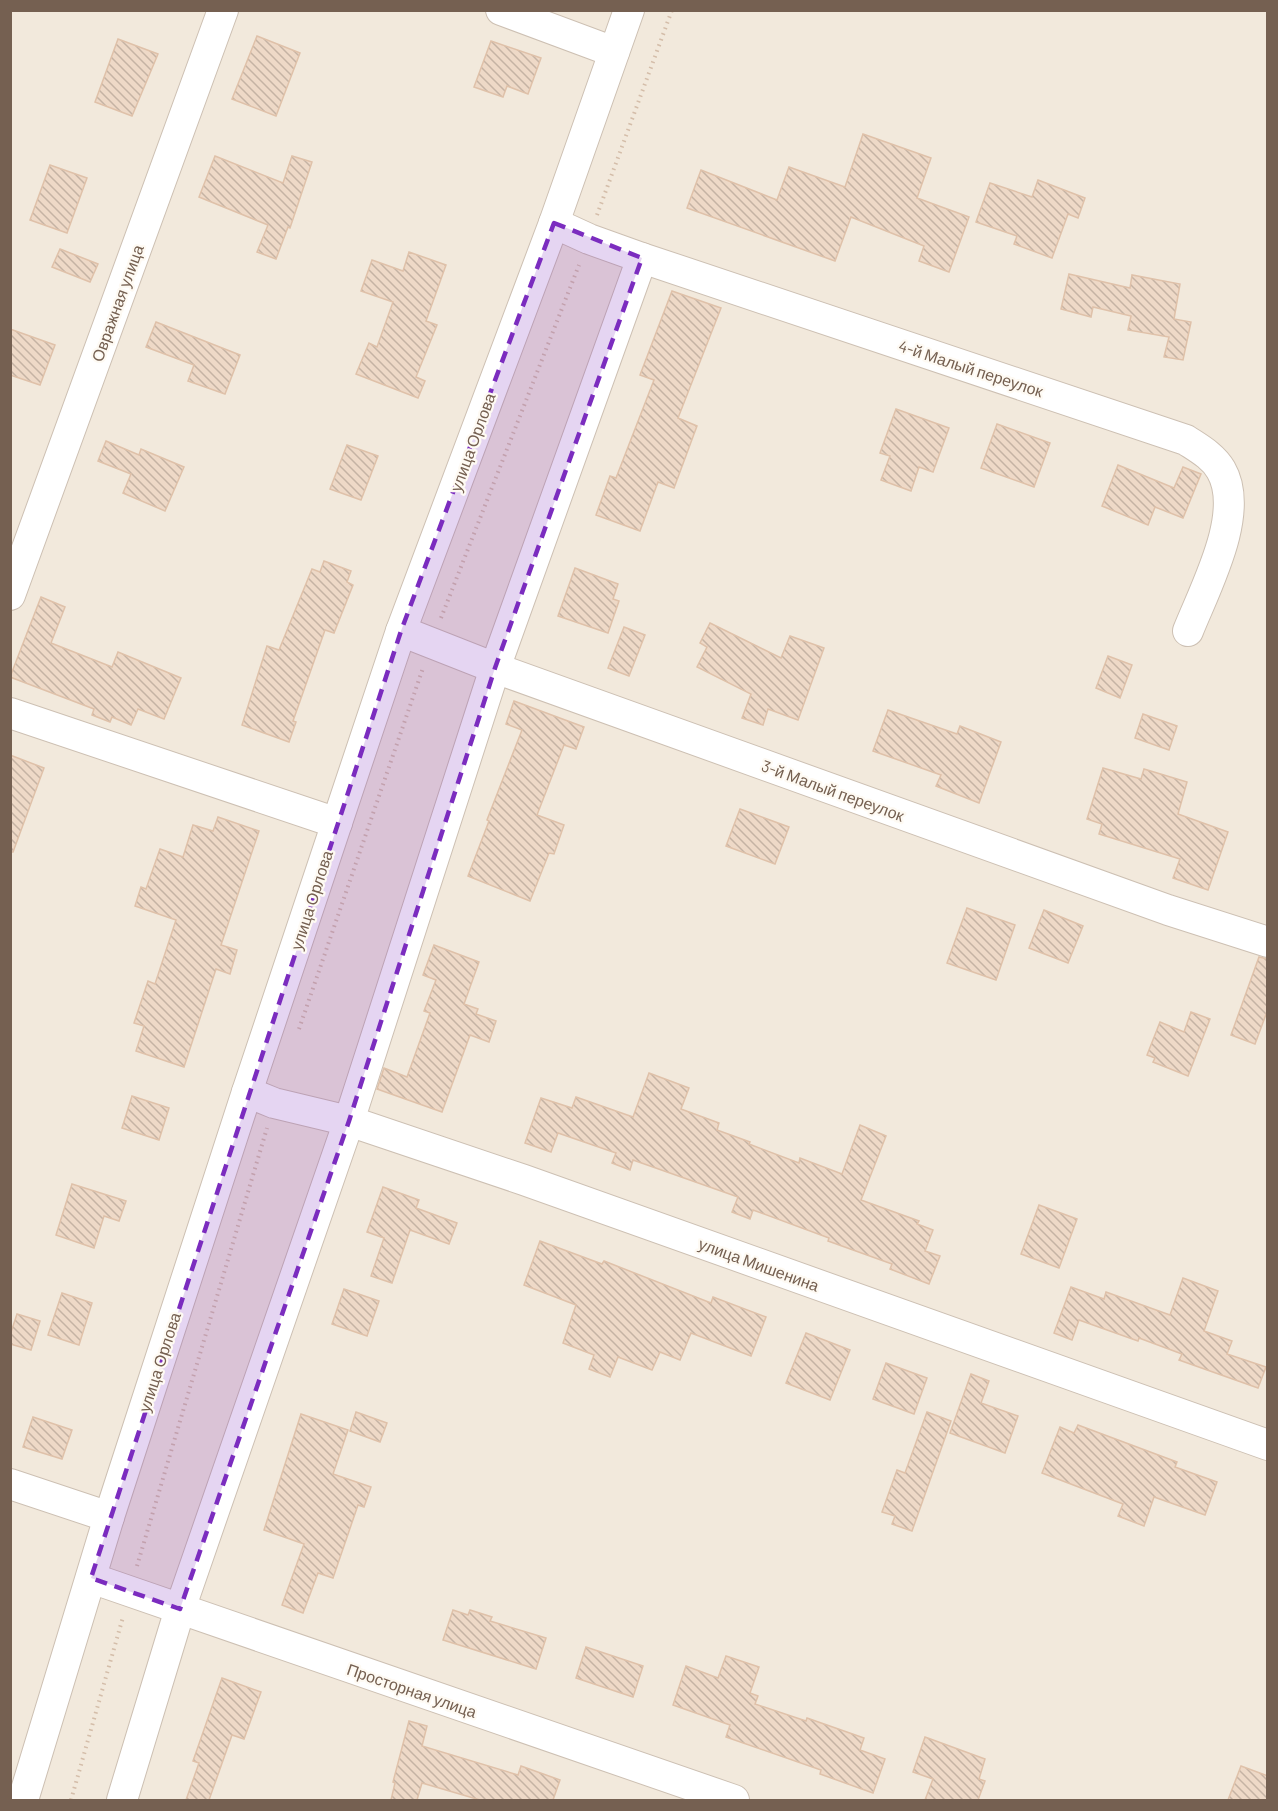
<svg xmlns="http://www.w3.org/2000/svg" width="1278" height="1811" font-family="Barlow,sans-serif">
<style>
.residential{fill:#f2e9dc}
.building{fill:url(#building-back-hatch);stroke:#dfc1a9;stroke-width:1.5}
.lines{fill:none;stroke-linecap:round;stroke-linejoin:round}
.minor-casing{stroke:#cdc0b3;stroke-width:32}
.path{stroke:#d4bda9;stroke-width:4;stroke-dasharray:1.5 4.5;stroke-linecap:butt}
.minor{stroke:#fff;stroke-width:30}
.marked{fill:#7b2cbf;fill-opacity:0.2;stroke:#7b2cbf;stroke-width:4.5;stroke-dasharray:12 8;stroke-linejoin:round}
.labels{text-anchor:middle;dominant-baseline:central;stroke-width:4.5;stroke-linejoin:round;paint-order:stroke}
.street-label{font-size:16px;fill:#756051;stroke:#fefaf3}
</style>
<defs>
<pattern id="building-back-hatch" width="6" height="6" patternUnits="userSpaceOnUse" patternTransform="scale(1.5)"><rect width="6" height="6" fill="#eed9c7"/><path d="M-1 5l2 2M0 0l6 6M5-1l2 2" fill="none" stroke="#c5b3a4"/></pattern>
</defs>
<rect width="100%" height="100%" fill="#fbf7ed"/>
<rect class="residential" x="11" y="11" width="1256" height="1789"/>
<g class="building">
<path d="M 257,36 L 300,53 L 276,116 L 232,99 Z"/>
<path d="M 118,39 L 158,54 L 132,116 L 95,102 Z"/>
<path d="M 491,41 L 541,58 L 528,94 L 507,86 L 503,97 L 474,87 Z"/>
<path d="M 863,134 L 931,158 L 917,198 L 969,217 L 949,272 L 919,261 L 924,246 L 851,217 L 835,261 L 687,208 L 701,170 L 777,200 L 789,167 L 845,187 Z"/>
<path d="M 215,156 L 283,183 L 292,156 L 312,162 L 290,228 L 288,227 L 276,259 L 257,252 L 268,225 L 199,197 Z"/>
<path d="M 50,165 L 87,178 L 67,233 L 30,220 Z"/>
<path d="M 1038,180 L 1085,198 L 1078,218 L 1068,214 L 1052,258 L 1014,244 L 1017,236 L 976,222 L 990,183 L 1032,197 Z"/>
<path d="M 60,249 L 98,264 L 90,282 L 52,267 Z"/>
<path d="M 409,252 L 446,265 L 426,321 L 437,325 L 416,377 L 425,381 L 418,398 L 356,374 L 369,343 L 377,347 L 393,302 L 361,291 L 372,260 L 403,271 Z"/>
<path d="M 1069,274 L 1130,288 L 1132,275 L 1180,284 L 1174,319 L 1191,322 L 1183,360 L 1164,357 L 1169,337 L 1128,330 L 1131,316 L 1093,307 L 1091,317 L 1061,309 Z"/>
<path d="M 672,291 L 721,308 L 678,418 L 697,426 L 674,488 L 658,482 L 640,531 L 596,515 L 610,476 L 616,478 L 654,380 L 640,375 Z"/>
<path d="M 156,322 L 240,355 L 225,394 L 188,381 L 194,365 L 146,347 Z"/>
<path d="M 10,329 L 55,345 L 40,385 L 10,375 Z"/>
<path d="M 896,409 L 949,428 L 933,472 L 919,467 L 911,491 L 881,480 L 890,456 L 880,453 Z"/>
<path d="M 997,424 L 1050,443 L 1034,487 L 981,468 Z"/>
<path d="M 106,441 L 139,455 L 141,449 L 184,467 L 165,511 L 123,493 L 131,474 L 98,461 Z"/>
<path d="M 347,445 L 378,456 L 361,500 L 330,489 Z"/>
<path d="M 1118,465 L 1174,488 L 1183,467 L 1201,474 L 1183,518 L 1155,507 L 1148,525 L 1102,506 Z"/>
<path d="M 324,561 L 351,571 L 347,582 L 353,585 L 334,633 L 325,630 L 293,721 L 296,722 L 289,742 L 242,725 L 267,646 L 279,650 L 312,569 L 320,572 Z"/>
<path d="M 575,568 L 618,584 L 613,599 L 619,601 L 608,633 L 558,616 Z"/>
<path d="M 41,597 L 65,607 L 51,643 L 112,667 L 118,652 L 181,678 L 164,719 L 138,709 L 131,725 L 112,717 L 110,722 L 92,715 L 94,709 L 10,677 Z"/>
<path d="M 710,623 L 781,658 L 790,636 L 824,648 L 798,720 L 768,709 L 763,725 L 742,718 L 751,694 L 697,667 L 707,647 L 700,643 Z"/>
<path d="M 624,627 L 645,635 L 629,676 L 608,668 Z"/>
<path d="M 1108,656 L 1132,665 L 1120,698 L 1096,688 Z"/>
<path d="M 514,701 L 584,727 L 576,749 L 564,745 L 537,815 L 564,825 L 554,854 L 549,853 L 530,901 L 468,876 L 489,821 L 487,820 L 492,807 L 522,730 L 506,724 Z"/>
<path d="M 888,710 L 957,734 L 960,726 L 1001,742 L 979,803 L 936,786 L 941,775 L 873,751 Z"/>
<path d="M 1143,714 L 1177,726 L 1169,750 L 1135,738 Z"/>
<path d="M 10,755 L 44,768 L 13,852 L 10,852 Z"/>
<path d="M 1103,768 L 1141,779 L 1144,769 L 1187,782 L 1178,814 L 1228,832 L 1208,890 L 1173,878 L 1180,859 L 1099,834 L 1102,824 L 1087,819 Z"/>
<path d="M 740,809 L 789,827 L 775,864 L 726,846 Z"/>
<path d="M 218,817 L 259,831 L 221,945 L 237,950 L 230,974 L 216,969 L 184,1067 L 136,1051 L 144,1026 L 134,1023 L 148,981 L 155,984 L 176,920 L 135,906 L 141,887 L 146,889 L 160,849 L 183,857 L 193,825 L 213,831 Z"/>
<path d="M 967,908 L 1015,925 L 996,980 L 947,963 Z"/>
<path d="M 1044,910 L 1083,926 L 1068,963 L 1029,948 Z"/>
<path d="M 434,945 L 479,962 L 464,1004 L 478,1009 L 476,1014 L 496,1021 L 489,1042 L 470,1035 L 442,1112 L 377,1089 L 384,1068 L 407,1077 L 430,1013 L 424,1011 L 436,980 L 423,975 Z"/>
<path d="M 1259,957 L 1268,959 L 1268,1009 L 1255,1044 L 1231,1035 Z"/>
<path d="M 1191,1012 L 1210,1019 L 1188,1076 L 1153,1062 L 1155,1058 L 1147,1055 L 1160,1022 L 1184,1032 Z"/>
<path d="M 649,1073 L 689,1088 L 681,1109 L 719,1123 L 717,1130 L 750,1142 L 749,1144 L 799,1163 L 800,1158 L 842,1174 L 860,1125 L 886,1136 L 861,1200 L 919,1221 L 917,1224 L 933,1230 L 925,1251 L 940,1256 L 929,1284 L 890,1269 L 892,1264 L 828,1241 L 829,1238 L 753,1210 L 750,1219 L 732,1212 L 738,1197 L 633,1160 L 630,1170 L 612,1163 L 616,1153 L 558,1133 L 551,1152 L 525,1143 L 541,1098 L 572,1108 L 576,1097 L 633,1117 Z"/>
<path d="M 132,1096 L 169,1108 L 159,1140 L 122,1128 Z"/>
<path d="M 72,1184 L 126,1201 L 119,1221 L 104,1216 L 94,1248 L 56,1235 Z"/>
<path d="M 383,1187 L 419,1200 L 416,1208 L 457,1223 L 449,1244 L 410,1230 L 392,1283 L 371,1276 L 384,1238 L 367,1232 Z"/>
<path d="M 1039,1205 L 1077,1219 L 1059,1268 L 1021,1254 Z"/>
<path d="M 540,1241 L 602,1264 L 604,1261 L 711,1303 L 713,1297 L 766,1317 L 751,1356 L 691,1333 L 680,1360 L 660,1352 L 652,1370 L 618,1357 L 610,1377 L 589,1369 L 594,1355 L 563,1343 L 576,1305 L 524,1285 Z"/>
<path d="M 1183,1278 L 1218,1291 L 1204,1331 L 1232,1341 L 1227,1354 L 1266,1367 L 1258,1388 L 1179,1360 L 1182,1354 L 1139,1338 L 1138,1341 L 1079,1320 L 1072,1340 L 1054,1333 L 1071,1287 L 1104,1299 L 1106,1292 L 1170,1315 Z"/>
<path d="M 344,1289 L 379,1301 L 367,1336 L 332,1324 Z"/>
<path d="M 62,1293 L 92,1303 L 79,1345 L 48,1335 Z"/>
<path d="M 17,1314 L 40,1321 L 31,1350 L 10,1344 L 10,1335 Z"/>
<path d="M 806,1333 L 850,1350 L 830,1400 L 786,1383 Z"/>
<path d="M 886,1363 L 927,1378 L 914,1414 L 873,1399 Z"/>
<path d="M 971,1374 L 989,1381 L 981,1403 L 1018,1416 L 1005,1453 L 950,1433 Z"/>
<path d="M 356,1412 L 387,1423 L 380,1442 L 350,1431 Z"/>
<path d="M 927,1412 L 951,1421 L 912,1531 L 892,1524 L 895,1516 L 882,1512 L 897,1470 L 905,1473 Z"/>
<path d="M 301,1414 L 348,1430 L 333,1474 L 371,1487 L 364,1507 L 358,1505 L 333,1578 L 318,1573 L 303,1613 L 282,1605 L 304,1544 L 264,1530 Z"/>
<path d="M 33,1417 L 72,1430 L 62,1459 L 23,1447 Z"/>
<path d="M 1078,1425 L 1177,1462 L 1175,1467 L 1217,1482 L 1205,1515 L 1154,1497 L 1144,1526 L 1118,1516 L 1123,1504 L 1042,1473 L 1060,1427 L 1074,1433 Z"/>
<path d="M 453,1610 L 468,1615 L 470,1610 L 492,1617 L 490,1621 L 546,1638 L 536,1669 L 443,1640 Z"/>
<path d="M 586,1647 L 643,1666 L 633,1697 L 576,1678 Z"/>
<path d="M 726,1656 L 759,1667 L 750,1693 L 758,1696 L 755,1704 L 806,1721 L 807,1718 L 864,1738 L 860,1750 L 885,1759 L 873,1793 L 820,1774 L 821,1770 L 726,1737 L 730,1725 L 673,1705 L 686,1666 L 718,1678 Z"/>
<path d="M 222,1678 L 261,1692 L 244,1739 L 232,1735 L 209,1800 L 186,1800 L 199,1763 L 193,1761 Z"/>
<path d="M 409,1721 L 427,1726 L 422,1746 L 518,1775 L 521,1766 L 560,1780 L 553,1800 L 480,1800 L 422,1783 L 417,1800 L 391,1800 L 395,1783 L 393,1782 Z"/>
<path d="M 925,1737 L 985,1759 L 979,1779 L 985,1781 L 978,1800 L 925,1800 L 933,1779 L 913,1772 Z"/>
<path d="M 1241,1766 L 1268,1776 L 1268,1800 L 1228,1800 Z"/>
</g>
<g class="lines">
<g class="minor-casing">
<g id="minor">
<path d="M 501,10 L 614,52"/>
<path d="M 554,223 L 589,239 L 642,258 L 1186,440 C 1198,448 1213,456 1221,470 C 1246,513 1205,588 1188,631"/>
<path d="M 10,595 L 223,10"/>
<path d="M 401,631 L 495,668 L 1168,910 L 1268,942"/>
<path d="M 10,713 L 337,823"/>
<path d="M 247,1092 L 274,1103 L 349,1121 L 524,1180 L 1268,1445"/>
<path d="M 10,1484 L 109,1517"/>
<path d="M 91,1578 L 734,1800"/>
<path d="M 23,1800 L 109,1517 L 247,1092 L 401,631 L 554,223 L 629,10"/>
<path d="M 122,1800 L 180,1609 L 349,1121 L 495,668 L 642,258"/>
</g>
</g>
<g class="path">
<path d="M 597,215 L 672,10"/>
<path d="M 441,618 L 579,265"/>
<path d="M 299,1029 L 423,668"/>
<path d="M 137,1566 L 267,1128"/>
<path d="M 71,1800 L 123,1617"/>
</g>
<use href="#minor" class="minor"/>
</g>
<path class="marked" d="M 554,223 L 642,258 L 495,668 L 349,1121 L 180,1609 L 91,1578 L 401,631 Z"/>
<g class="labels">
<g class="street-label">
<text transform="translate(117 303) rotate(-70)">Овражная улица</text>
<text transform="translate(971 368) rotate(18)">4-й Малый переулок</text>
<text transform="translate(472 442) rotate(-70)">улица Орлова</text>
<text transform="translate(833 790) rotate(20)">3-й Малый переулок</text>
<text transform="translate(311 900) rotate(-72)">улица Орлова</text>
<text transform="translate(759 1264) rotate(20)">улица Мишенина</text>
<text transform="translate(159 1362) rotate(-72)">улица Орлова</text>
<text transform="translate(412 1690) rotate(19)">Просторная улица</text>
</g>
</g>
<rect width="1278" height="1811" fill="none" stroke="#756051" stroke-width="24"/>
</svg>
